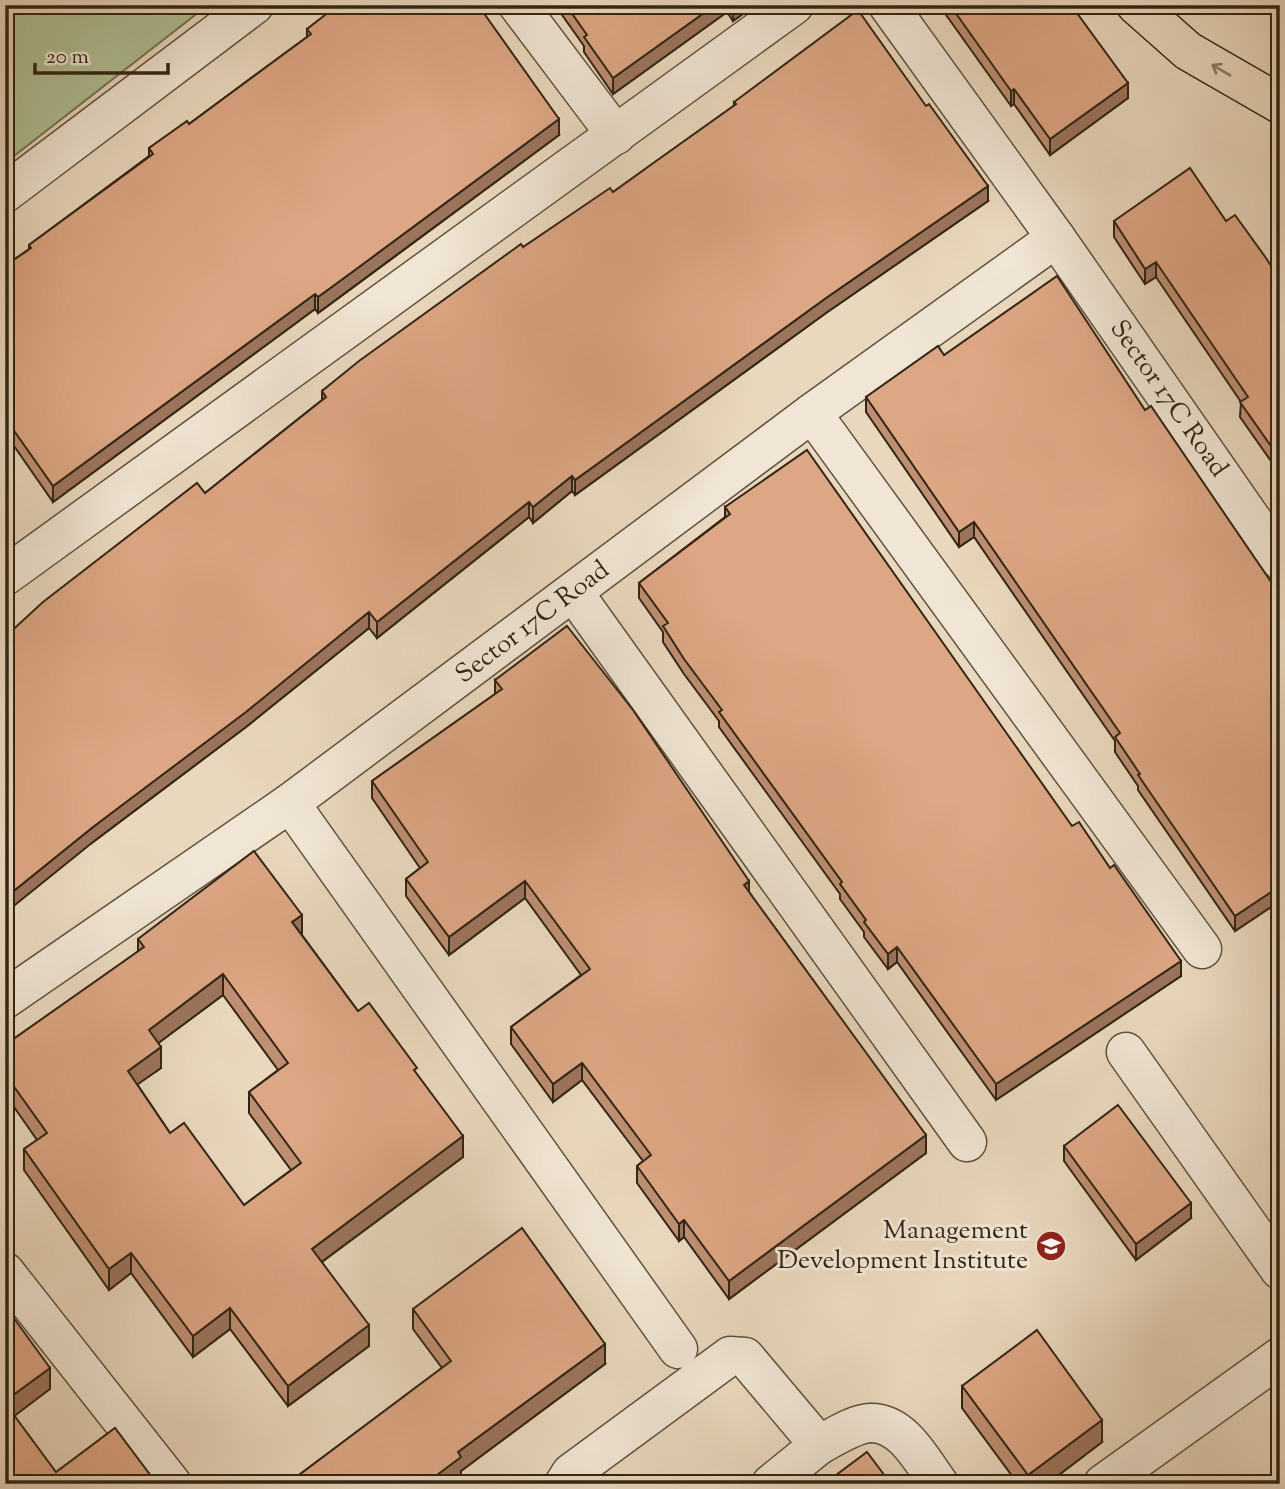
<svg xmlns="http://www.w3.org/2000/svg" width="1285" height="1489" font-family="'Sorts Mill Goudy',serif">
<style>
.green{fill:#b0c096;stroke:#707255;stroke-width:2}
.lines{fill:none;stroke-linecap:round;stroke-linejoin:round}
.minor-casing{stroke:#5f523e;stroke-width:41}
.major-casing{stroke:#312514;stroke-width:41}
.minor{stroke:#f1e6d5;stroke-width:38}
.major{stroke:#ead8be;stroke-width:38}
.wall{fill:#be8f72;stroke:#312514;stroke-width:2;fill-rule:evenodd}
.shaded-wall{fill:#9b745c;stroke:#312514;stroke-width:2}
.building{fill:#dda684;stroke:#312514;stroke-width:2;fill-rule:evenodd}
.oneway{stroke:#8e7e69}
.labels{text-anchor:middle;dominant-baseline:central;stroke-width:6;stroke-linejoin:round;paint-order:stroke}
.street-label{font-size:26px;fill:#312514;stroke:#f1e6d5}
.poi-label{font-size:26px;fill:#312514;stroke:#f1e6d5;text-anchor:end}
</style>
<rect width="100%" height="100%" fill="#ead8be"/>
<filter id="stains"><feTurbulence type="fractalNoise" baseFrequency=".00286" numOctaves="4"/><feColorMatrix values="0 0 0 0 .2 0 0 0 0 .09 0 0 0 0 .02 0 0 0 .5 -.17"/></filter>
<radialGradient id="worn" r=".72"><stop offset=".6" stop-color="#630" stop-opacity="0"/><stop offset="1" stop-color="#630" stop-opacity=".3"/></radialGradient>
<path class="green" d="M 5,5 L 208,5 L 5,163 Z"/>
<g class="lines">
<g class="minor-casing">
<g id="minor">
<path d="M 518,5 L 616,135"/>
<path d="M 888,5 L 1056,238 L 1280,560"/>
<path d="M 5,193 L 254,5"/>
<path d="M 812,413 L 1202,949"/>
<path d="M 5,576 L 794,5"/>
<path d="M 574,593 L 967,1142"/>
<path d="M 290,803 L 678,1349"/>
<path d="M 5,999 L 290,803 L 812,413 L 1056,238"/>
<path d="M 1126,1052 L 1280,1270"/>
<path d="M 5,1272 L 172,1484"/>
<path d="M 564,1484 L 571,1473 L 730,1356 L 745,1357 L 819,1445 C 833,1438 853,1424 870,1423 C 903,1422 922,1461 939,1484"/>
<path d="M 771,1484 L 819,1445"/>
<path d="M 1103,1484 L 1280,1357"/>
</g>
</g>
<g class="major-casing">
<path id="major" d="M 1136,5 L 1188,51 L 1280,104"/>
</g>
<use href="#minor" class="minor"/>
<use href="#major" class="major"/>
</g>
<g class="wall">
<path d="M 555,5 L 755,5 L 733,21 L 727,12 L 613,94 L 584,52 L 584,46 Z"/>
<path d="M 939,5 L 1071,5 L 1128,98 L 1050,155 L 1014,104 L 1011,106 Z"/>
<path d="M 307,29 L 559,135 L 355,286 L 318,313 L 315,309 L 53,502 L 5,433 L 5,266 L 29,249 L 29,245 L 149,156 L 149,148 L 189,124 L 307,37 Z"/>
<path d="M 734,102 L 988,201 L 826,313 L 575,495 L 572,491 L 533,523 L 529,517 L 377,638 L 369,628 L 246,727 L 93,842 L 205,493 L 322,400 L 322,391 L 523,247 L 613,192 L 734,106 Z"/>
<path d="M 1114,221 L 1226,221 L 1280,280 L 1280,474 L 1240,417 L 1241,402 L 1156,277 L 1145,284 L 1114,237 Z"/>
<path d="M 944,355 L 1145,410 L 1280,595 L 1280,901 L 1235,931 L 1138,790 L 1138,786 L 1115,752 L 1115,741 L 974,537 L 959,547 L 866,412 L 866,397 Z"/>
<path d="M 725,507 L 1072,826 L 1181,976 L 996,1100 L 897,962 L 888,969 L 864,937 L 864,932 L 840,899 L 840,894 L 719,727 L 719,721 L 684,674 L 663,642 L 663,632 L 639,598 L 639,583 L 725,517 Z"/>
<path d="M 495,680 L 749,892 L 926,1153 L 729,1299 L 684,1237 L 679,1241 L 637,1183 L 637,1166 L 643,1161 L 582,1080 L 553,1102 L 511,1044 L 511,1027 L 581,975 L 525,898 L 449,955 L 406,896 L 406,879 L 420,868 L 372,798 L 372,781 L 495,694 Z"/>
<path d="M 302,935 L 358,1011 L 417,1075 L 463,1157 L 322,1262 L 369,1346 L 288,1406 L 230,1329 L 193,1357 L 131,1273 L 109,1290 L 24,1170 L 24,1149 L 37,1140 L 5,1094 L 5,1045 L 138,952 L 138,939 ZM 223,995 L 278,1070 L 249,1092 L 249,1113 L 291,1170 L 244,1205 L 170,1133 L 137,1084 L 161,1068 L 158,1043 Z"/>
<path d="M 1064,1146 L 1191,1218 L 1136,1260 L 1064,1161 Z"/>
<path d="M 413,1309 L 605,1364 L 461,1471 L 461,1477 L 453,1484 L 287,1484 L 442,1368 L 413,1329 Z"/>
<path d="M 962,1386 L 1102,1442 L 1047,1484 L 1018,1484 L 962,1408 Z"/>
</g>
<g class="shaded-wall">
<path d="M 715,5 L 727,5 L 727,12 L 613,94 L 613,78 Z"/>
<path d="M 733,5 L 755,5 L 733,21 Z"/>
<path d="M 1128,83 L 1128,98 L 1050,155 L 1050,139 Z"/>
<path d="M 1014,89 L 1014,104 L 1011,106 L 1011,91 Z"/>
<path d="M 559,119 L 559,135 L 318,313 L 318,297 Z"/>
<path d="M 988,186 L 988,201 L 826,313 L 575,495 L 575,480 L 826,298 Z"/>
<path d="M 1156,262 L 1156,277 L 1145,284 L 1145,269 Z"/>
<path d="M 315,294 L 315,309 L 53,502 L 53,486 Z"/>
<path d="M 572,476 L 572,491 L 533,523 L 533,507 Z"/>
<path d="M 529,502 L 529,517 L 377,638 L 377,622 Z"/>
<path d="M 974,522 L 974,537 L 959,547 L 959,532 Z"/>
<path d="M 369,612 L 369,628 L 246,727 L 93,842 L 5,913 L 5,898 L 93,827 Z"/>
<path d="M 525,881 L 525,898 L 449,955 L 449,937 Z"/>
<path d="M 749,881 L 749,899 L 744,885 Z"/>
<path d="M 1280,886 L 1280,901 L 1235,931 L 1235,916 Z"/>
<path d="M 302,915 L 302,935 L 292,922 Z"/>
<path d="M 897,947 L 897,962 L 888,969 L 888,954 Z"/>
<path d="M 1181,961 L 1181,976 L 996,1100 L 996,1084 Z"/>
<path d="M 223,974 L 223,995 L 149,1050 L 149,1030 Z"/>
<path d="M 161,1047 L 161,1068 L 128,1091 L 128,1071 Z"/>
<path d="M 582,1063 L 582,1080 L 553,1102 L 553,1084 Z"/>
<path d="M 926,1135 L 926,1153 L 729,1299 L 729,1281 Z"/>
<path d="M 463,1136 L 463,1157 L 312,1269 L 312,1249 Z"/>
<path d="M 1191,1203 L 1191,1218 L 1136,1260 L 1136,1244 Z"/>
<path d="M 684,1220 L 684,1237 L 679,1241 L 679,1224 Z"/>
<path d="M 131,1253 L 131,1273 L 109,1290 L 109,1269 Z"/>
<path d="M 230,1308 L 230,1329 L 193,1357 L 193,1336 Z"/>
<path d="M 369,1325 L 369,1346 L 288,1406 L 288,1386 Z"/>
<path d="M 605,1344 L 605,1364 L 461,1471 L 461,1477 L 453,1484 L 425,1484 L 458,1452 Z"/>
<path d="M 50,1368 L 50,1389 L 5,1423 L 5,1401 Z"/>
<path d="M 1102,1420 L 1102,1442 L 1047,1484 L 1028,1484 L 1028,1475 Z"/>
</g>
<g class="building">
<path d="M 338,5 L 478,5 L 559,119 L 355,270 L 318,297 L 315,294 L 53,486 L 5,418 L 5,266 L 31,248 L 29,245 L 153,154 L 149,148 L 187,121 L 189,124 L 311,34 L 307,29 Z"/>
<path d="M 566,5 L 715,5 L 613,78 L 584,37 L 587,35 Z"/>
<path d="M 950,5 L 1071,5 L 1128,83 L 1050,139 L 1014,89 L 1011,91 Z"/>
<path d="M 858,10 L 926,106 L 929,104 L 988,186 L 826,298 L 575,480 L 572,476 L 533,507 L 529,502 L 377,622 L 369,612 L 246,712 L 93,827 L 5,898 L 5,637 L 43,602 L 197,483 L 205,493 L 326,397 L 322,391 L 359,361 L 521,244 L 523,247 L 610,188 L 613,192 L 652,164 L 736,104 L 734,102 Z"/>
<path d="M 1190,168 L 1226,221 L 1235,215 L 1266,258 L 1280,280 L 1280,459 L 1240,402 L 1248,397 L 1156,262 L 1145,269 L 1114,221 Z"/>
<path d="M 1057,276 L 1145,410 L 1151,406 L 1280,595 L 1280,886 L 1235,916 L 1138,775 L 1140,774 L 1115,737 L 1120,733 L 974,522 L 959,532 L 866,397 L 938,346 L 944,355 Z"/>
<path d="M 807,450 L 1072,826 L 1079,822 L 1110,868 L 1114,865 L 1181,961 L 996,1084 L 897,947 L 888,954 L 864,922 L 866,920 L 840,884 L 842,882 L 719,712 L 722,710 L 684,659 L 663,626 L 668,623 L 639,583 L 730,514 L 725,507 Z"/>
<path d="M 567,626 L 633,710 L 749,881 L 744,885 L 926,1135 L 729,1281 L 684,1220 L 679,1224 L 637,1166 L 651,1155 L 582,1063 L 553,1084 L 511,1027 L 590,969 L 525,881 L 449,937 L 406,879 L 428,862 L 372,781 L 502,689 L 495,680 Z"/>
<path d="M 254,851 L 302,915 L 292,922 L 358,1011 L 369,1003 L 417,1068 L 414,1070 L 463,1136 L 312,1249 L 369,1325 L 288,1386 L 230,1308 L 193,1336 L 131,1253 L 109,1269 L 24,1149 L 47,1133 L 5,1074 L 5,1045 L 144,947 L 138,939 ZM 223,974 L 288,1063 L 249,1092 L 301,1163 L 244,1205 L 184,1123 L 170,1133 L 128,1071 L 161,1047 L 149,1030 Z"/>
<path d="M 1118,1105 L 1191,1203 L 1136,1244 L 1064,1146 Z"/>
<path d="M 522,1228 L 605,1344 L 458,1452 L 461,1457 L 425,1484 L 287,1484 L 451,1361 L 413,1309 Z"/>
<path d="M 5,1306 L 50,1368 L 5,1401 Z"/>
<path d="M 1037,1330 L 1102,1420 L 1028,1475 L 962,1386 Z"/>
<path d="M 5,1403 L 56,1472 L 115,1428 L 157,1484 L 5,1484 Z"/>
<path d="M 867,1452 L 891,1484 L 824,1484 Z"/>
</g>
<defs><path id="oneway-shaft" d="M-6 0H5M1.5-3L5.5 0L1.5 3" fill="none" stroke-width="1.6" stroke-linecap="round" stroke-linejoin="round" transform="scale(1.75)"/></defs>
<use class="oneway" href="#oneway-shaft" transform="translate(1221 70) rotate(-150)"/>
<defs>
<g id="university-disc" transform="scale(1.575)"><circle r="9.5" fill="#8f2418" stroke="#f1e6d5"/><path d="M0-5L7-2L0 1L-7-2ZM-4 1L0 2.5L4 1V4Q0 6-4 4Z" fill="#fff"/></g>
</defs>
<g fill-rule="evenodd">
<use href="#university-disc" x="1051" y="1246"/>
</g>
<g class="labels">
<g class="street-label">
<text transform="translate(1168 399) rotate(55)">Sector 17C Road</text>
<text transform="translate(533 623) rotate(-37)">Sector 17C Road</text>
</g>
<g class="poi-label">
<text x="1028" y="1231">Management<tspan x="1028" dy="30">Development Institute</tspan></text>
</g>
</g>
<rect width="1285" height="1489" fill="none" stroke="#ead8be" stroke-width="28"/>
<rect x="7" y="7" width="1271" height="1475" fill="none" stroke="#312514" stroke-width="3.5"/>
<rect x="14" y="14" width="1257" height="1461" fill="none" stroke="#312514" stroke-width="2"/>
<path d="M35 63v10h133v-10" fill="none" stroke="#312514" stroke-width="3.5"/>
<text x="46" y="63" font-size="21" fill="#312514" stroke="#f1e6d5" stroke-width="5" paint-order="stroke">20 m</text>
<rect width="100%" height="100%" filter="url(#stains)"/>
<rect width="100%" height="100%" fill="url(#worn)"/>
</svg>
